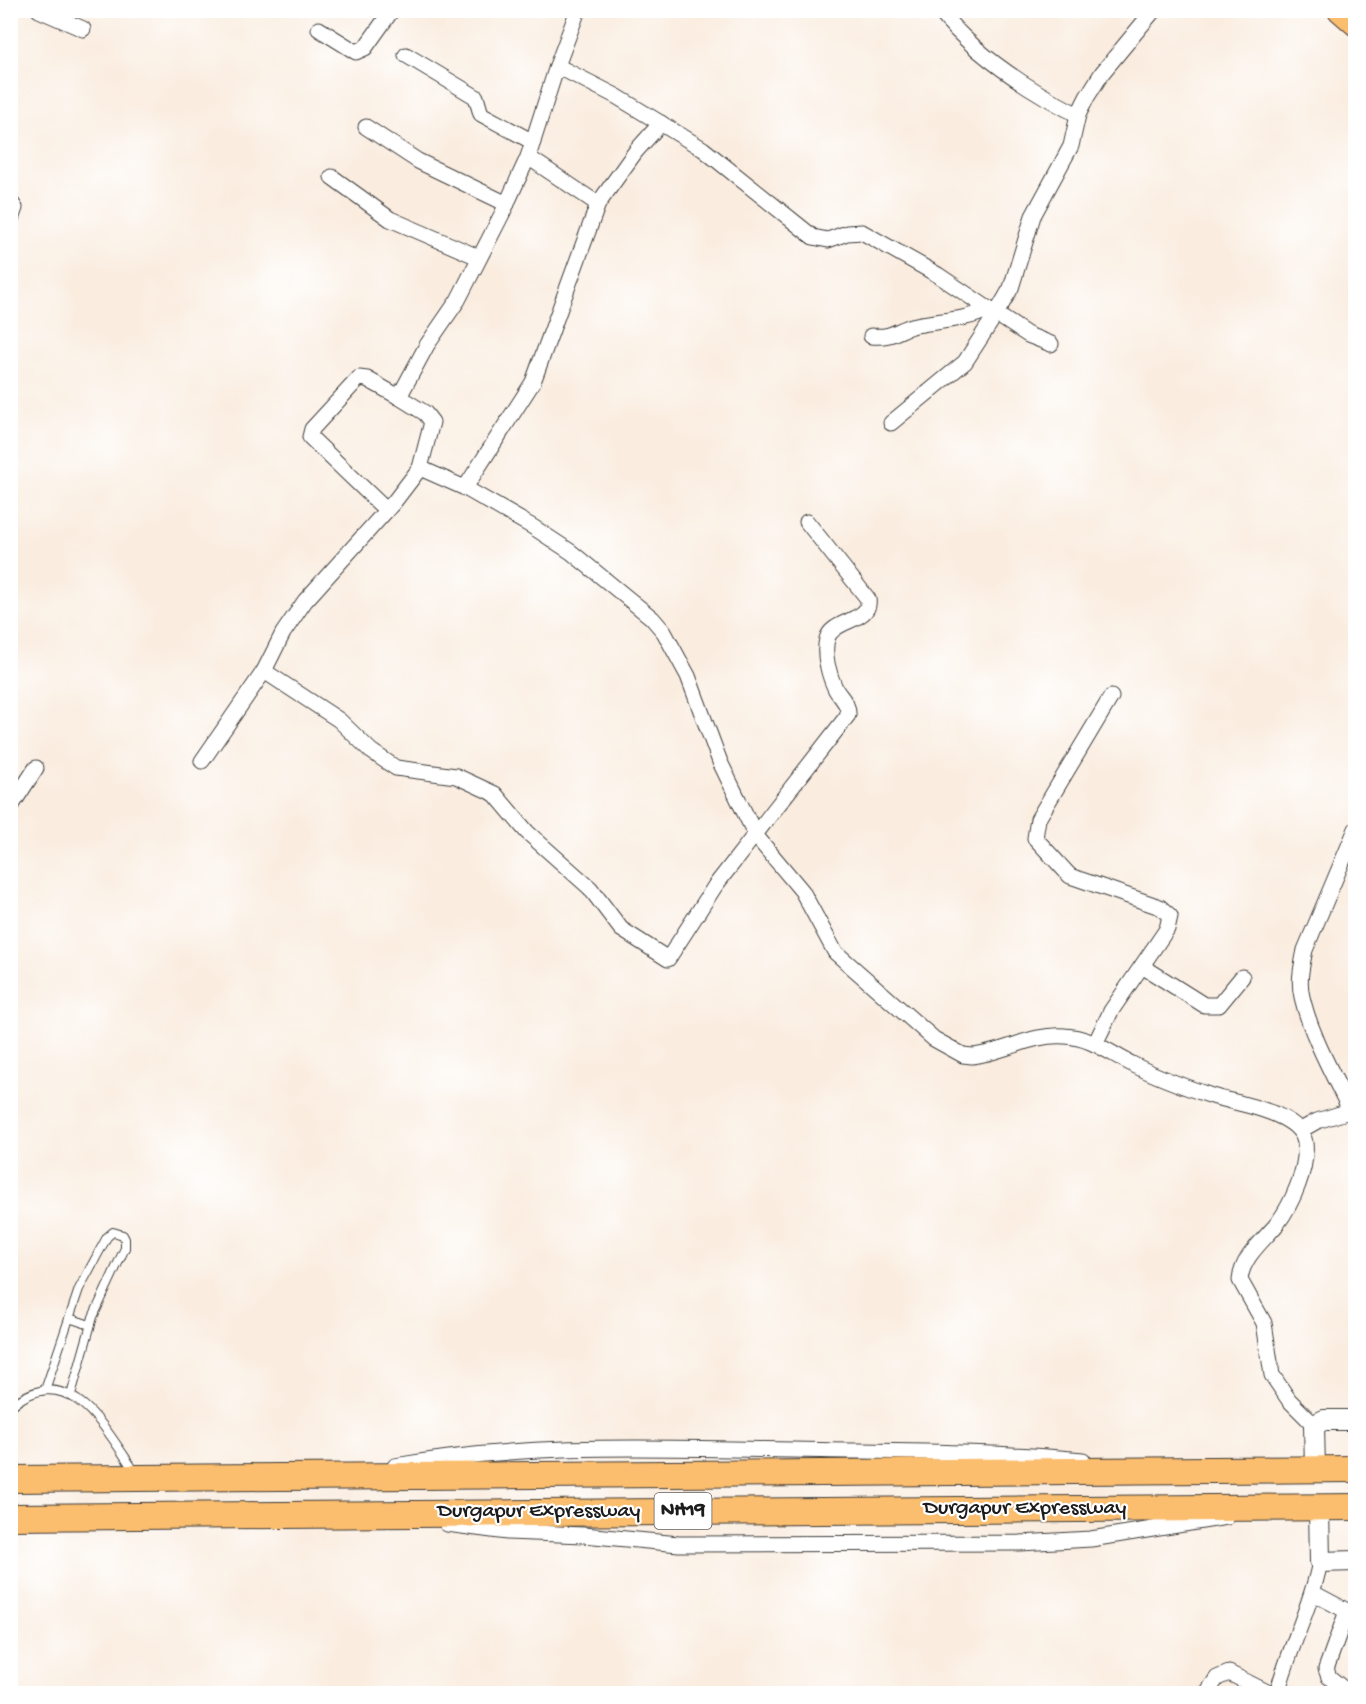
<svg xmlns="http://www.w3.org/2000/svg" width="1366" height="1704" font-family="'Gochi Hand',sans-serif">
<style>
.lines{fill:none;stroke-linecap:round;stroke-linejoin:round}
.service-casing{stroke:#3d3b39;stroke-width:10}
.minor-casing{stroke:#3d3b39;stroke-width:17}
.tertiary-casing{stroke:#3d3b39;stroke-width:22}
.primary-casing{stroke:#3d3b39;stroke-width:26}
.trunk-casing{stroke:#3d3b39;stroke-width:28}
.service{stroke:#fff;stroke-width:8}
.minor{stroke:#fff;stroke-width:15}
.tertiary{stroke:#fff;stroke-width:20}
.primary{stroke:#fbbd6e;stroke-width:24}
.trunk{stroke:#fbbd6e;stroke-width:26}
.labels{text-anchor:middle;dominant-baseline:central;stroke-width:4.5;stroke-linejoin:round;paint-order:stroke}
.shield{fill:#fff;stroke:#606060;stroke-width:1.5}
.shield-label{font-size:21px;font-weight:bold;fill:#1c1c1c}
.street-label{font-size:22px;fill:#1c1c1c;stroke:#fff}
</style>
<rect width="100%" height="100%" fill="#fff"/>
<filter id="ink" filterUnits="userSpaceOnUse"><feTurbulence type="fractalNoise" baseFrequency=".0167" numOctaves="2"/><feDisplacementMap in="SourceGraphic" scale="12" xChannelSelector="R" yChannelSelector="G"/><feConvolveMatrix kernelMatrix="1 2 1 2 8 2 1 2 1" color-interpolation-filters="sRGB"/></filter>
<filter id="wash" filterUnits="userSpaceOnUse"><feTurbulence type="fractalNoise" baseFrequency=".008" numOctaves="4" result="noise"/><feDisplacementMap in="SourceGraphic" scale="24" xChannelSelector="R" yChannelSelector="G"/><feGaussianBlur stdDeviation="1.35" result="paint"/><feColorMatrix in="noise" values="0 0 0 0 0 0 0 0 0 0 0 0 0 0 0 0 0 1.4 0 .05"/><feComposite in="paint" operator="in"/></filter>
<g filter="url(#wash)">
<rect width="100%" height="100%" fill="#faede0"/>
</g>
<g filter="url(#ink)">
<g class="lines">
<g class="service-casing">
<g id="service">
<path d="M 69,1318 L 90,1325"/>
<path d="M 45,1390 L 79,1289 L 107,1237 L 113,1232 L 123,1235 L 125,1239 L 125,1248 L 93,1317 L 71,1395"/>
<path d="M 10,1407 C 69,1357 106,1430 135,1472"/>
</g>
</g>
<g class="minor-casing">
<g id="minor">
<path d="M 39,10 L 83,29"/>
<path d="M 939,10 C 974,55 1028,89 1078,115"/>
<path d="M 319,29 L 356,52 L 365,48 L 392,10"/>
<path d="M 406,55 L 476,97 L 481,114 L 533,142"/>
<path d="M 557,66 L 616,96 L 703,149 L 813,237 L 828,240 L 847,233 L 862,232 L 938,275 L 996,314 L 1011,288 L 1033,216 L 1071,146 L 1078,115 L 1087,97 L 1102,73 L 1154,10"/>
<path d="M 661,123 L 636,151 L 598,204 L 533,382 L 465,488 L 533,527 L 571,552 L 652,618 L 664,632 L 688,676 L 720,762 L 756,836 L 802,891 L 835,952 L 934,1039 L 963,1055 L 972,1056 C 1004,1053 1032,1033 1065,1036 C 1090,1037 1110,1053 1132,1064 C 1157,1077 1185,1087 1212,1096 C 1237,1104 1301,1112 1305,1143 C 1308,1168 1292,1204 1277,1224 C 1263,1241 1242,1257 1240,1280 L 1264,1323 L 1272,1375 L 1289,1400 L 1314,1425"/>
<path d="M 366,127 L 418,161 L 507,204"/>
<path d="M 528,157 L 598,204"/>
<path d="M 332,177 L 390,219 L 478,257"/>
<path d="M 10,201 L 15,208 L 10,222"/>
<path d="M 871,336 C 896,338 896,329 916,325 C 941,320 965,321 989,309"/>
<path d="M 891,423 L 965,362 L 996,314 L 1028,335 L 1051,344"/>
<path d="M 420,468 L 432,422 L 425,413 L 399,397 L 427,345 L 458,300 L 502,214 L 528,157 L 557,66 L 578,10"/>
<path d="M 386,510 L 310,437 L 312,429 L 359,378 L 367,379 L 399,397"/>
<path d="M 264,671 L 339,720 L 371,751 L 396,768 L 456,776 L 495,794 L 527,832 L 590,888 L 621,929 L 668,959 L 715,886 L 848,715 C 849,704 841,698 836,690 C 829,676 823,654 827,639 C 832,619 872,622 868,599 L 807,522"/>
<path d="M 202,761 L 264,671 L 283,633 L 305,601 L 394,502 L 420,468 L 465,488"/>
<path d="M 10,808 L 36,768"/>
<path d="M 1142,966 L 1204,1005 L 1219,1005 L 1242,977"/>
<path d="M 1095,1044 L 1111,1011 L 1167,929 L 1170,916 L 1160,907 L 1070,876 L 1035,838 L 1038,819 L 1111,697"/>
<path d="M 1350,1110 C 1333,1074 1311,1036 1302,997 C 1298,981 1302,965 1305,950 L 1356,829"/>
<path d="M 1301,1130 L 1317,1121 L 1356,1109"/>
<path d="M 395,1466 C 526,1442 661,1448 793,1450 C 890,1452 987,1451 1083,1460"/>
<path d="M 447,1524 L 507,1532 L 584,1535 L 679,1544 L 1020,1543 L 1091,1539 L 1227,1517"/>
<path d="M 1313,1593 L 1347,1611 L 1326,1669 L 1329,1677 L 1350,1694"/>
<path d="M 1206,1694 L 1217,1678 L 1229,1673 L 1271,1694"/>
<path d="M 1277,1694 C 1289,1648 1311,1607 1320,1562"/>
</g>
</g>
<g class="tertiary-casing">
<g id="tertiary">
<path d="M 1315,1469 L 1314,1425 L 1324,1420 L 1356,1420"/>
<path d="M 1319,1507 L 1320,1562 L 1356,1561"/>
</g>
</g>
<g class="primary-casing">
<path id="primary" d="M 1340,10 L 1356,24"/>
</g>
<g class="trunk-casing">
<g id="trunk">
<path d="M 10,1479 L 1356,1469"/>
<path d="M 10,1517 L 1356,1507"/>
</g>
</g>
<use href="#service" class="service"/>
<use href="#minor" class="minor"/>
<use href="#tertiary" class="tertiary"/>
<use href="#primary" class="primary"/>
<use href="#trunk" class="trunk"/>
</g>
</g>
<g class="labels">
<rect class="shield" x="654.5" y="1493" width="57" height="36" rx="4.5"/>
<g class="shield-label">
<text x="683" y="1511">NH19</text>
</g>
<g class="street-label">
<text x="1025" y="1509">Durgapur Expressway</text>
<text x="539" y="1512">Durgapur Expressway</text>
</g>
</g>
<rect width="1366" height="1704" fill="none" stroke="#fff" stroke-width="36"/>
</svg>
